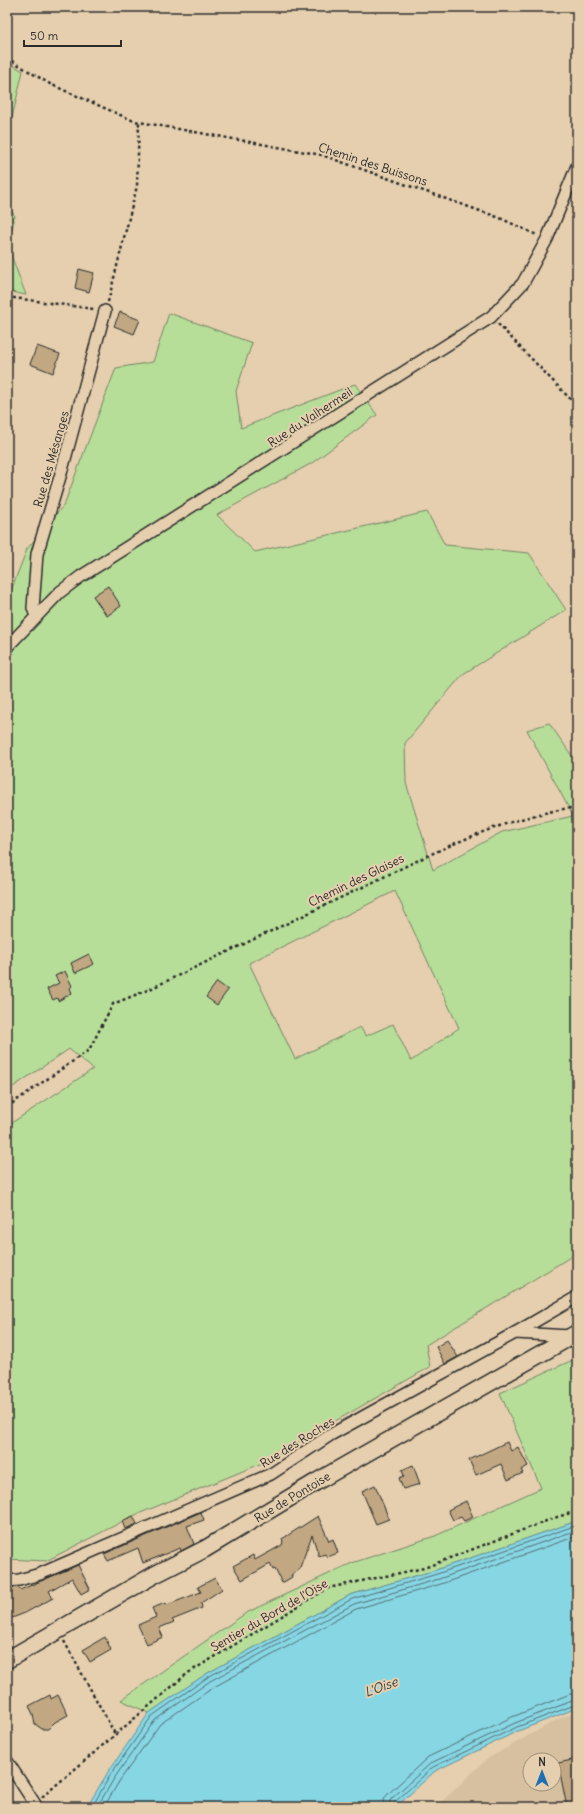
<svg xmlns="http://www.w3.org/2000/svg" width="584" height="1814" font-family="Delius,sans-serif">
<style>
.built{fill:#d6c09f;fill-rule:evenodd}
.green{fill:#b7de99;stroke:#718462;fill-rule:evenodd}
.water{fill:#87d6e4;stroke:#62929a}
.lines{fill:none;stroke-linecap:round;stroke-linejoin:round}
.shore{stroke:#506f75;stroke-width:1}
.building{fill:#c1a883;stroke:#2b2b2b}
.minor-casing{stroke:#2b2b2b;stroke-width:14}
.secondary-casing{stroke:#2b2b2b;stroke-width:19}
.path{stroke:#2b2b2b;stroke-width:2.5;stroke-dasharray:3 3;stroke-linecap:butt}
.minor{stroke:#e5cfae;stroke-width:11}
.secondary{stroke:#e5cfae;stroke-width:16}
.labels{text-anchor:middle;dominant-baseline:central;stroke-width:4;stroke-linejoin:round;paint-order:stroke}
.street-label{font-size:12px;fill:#2b2b2b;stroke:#e5cfae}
.water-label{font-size:13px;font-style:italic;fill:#394547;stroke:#e5cfae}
</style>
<rect width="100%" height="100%" fill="#e5cfae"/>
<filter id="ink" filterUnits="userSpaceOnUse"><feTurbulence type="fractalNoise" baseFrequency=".025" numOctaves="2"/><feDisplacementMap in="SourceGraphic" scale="8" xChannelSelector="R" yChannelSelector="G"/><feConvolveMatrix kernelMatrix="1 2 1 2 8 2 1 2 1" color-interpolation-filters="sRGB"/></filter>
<g filter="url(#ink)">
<path class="built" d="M 577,1712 L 577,1807 L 436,1807 L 487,1759 L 560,1718 ZM 530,1760 L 554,1760 L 554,1784 L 530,1784 Z"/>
<g class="green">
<path d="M 7,62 L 23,71 L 7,139 Z"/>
<path d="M 7,205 L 15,216 L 8,247 L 26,295 L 7,291 Z"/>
<path d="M 169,313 L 252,343 L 236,391 L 241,428 L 355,384 L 377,415 L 312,463 L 217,515 L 255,552 L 427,512 L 445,545 L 529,553 L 566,610 L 463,674 L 405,743 L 406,783 L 433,870 L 502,832 L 573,816 L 527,730 L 549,723 L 577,763 L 577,1253 L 426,1345 L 430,1367 L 260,1464 L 133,1516 L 46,1561 L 7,1559 L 7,1126 L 93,1069 L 69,1049 L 7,1091 L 7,622 L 9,596 L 27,549 L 64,505 L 116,368 L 153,362 ZM 395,891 L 459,1028 L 411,1061 L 393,1024 L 366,1036 L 360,1027 L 295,1059 L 249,963 Z"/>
<path d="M 577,1358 L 577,1521 L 436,1570 L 350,1595 L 206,1674 L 149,1713 L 121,1700 L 246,1613 L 352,1563 L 435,1536 L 541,1488 L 500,1393 Z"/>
</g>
<path class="water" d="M 577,1521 L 577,1708 L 518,1731 L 435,1771 L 396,1807 L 87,1807 L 108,1772 L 149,1713 L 206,1674 L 350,1595 L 436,1570 Z"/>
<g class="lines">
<g class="shore">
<path d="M 92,1807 L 111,1774 L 152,1716 L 208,1677 L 352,1599 L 437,1574 L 577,1525"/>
<path d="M 97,1807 L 115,1777 L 155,1720 L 210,1681 L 354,1604 L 439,1579 L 577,1530"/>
<path d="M 104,1807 L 120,1780 L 160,1724 L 214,1687 L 356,1609 L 441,1584 L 577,1536"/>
<path d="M 382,1807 L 384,1800 L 387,1795 L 428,1757 L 512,1717 L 570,1694 L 577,1693"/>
<path d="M 388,1807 L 391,1799 L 431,1763 L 515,1723 L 577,1699"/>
<path d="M 394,1807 L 395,1802 L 433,1767 L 517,1727 L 577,1704"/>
</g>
</g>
<g class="building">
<path d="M 79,269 L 94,273 L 89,292 L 75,288 Z"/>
<path d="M 120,312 L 140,320 L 134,334 L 114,326 Z"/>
<path d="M 37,346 L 60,354 L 53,373 L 30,364 Z"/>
<path d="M 108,586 L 121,606 L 107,616 L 93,596 Z"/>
<path d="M 89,954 L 94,964 L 75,973 L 71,963 Z"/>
<path d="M 65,971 L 72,986 L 70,988 L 72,993 L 58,1001 L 57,998 L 53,1000 L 47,989 L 59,983 L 55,976 Z"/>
<path d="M 217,982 L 228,990 L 217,1005 L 206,997 Z"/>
<path d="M 447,1340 L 458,1357 L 445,1364 L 436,1347 Z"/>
<path d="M 507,1442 L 511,1451 L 518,1447 L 528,1466 L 521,1470 L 523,1473 L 508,1480 L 501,1464 L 476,1475 L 469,1460 Z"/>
<path d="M 413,1465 L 420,1484 L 403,1489 L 399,1478 L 404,1476 L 402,1470 Z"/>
<path d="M 375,1485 L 389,1519 L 376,1524 L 362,1491 Z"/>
<path d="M 466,1501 L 473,1517 L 464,1521 L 461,1517 L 453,1520 L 448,1510 Z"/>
<path d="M 201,1512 L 204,1520 L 187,1526 L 194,1544 L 181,1551 L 180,1548 L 143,1563 L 138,1548 L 108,1561 L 104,1554 Z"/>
<path d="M 133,1516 L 137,1524 L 125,1529 L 122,1521 Z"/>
<path d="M 318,1516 L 329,1541 L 333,1539 L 338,1553 L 327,1557 L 325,1554 L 319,1556 L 312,1535 L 299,1570 L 291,1575 L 292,1577 L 282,1583 L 275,1569 L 273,1570 L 270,1564 L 242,1580 L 233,1566 L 253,1555 L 255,1560 L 282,1545 L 283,1542 L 282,1539 Z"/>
<path d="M 78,1565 L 90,1589 L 81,1594 L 72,1578 L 49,1591 L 53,1598 L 25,1613 L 7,1620 L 7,1588 L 18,1587 L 20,1590 Z"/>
<path d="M 215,1578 L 222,1589 L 201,1603 L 202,1608 L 172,1620 L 174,1622 L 159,1628 L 163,1637 L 147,1644 L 138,1625 L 156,1617 L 152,1608 L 166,1603 L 167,1605 L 201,1592 L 198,1587 Z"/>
<path d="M 105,1637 L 111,1650 L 90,1662 L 83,1650 Z"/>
<path d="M 50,1695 L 51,1699 L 58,1695 L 68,1715 L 55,1722 L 48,1729 L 42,1729 L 35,1724 L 33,1714 L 29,1706 Z"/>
<path d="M 577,1759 L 577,1807 L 567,1807 L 558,1763 Z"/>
</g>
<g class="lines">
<g class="minor-casing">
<g id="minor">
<path d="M 36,616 L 33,608 L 37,554 L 62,470 L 105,311"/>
<path d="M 7,647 L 60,592 L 80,577 L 491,317 L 523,283 L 547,239 L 577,166"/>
<path d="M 515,1333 L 570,1336"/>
<path d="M 7,1581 L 19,1580 L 40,1574 L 271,1474 L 332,1434 L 515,1333 L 577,1297"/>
<path d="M 7,1761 L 35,1804 L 34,1807"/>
</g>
</g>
<g class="secondary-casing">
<path id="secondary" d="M 7,1660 L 154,1575 L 205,1549 L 316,1482 L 577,1333"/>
</g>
<g class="path">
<path d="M 7,58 L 50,84 L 134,121 L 322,155 L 500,218 L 537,235"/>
<path d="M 7,297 L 94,309"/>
<path d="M 108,302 L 137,186 L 139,122"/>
<path d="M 498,324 L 577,406"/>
<path d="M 7,1107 L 89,1050 L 113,1004 L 150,989 C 221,955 292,921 363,887 C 431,854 501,817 577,807"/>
<path d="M 64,1641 L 115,1734"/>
<path d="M 42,1797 L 188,1673 L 328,1588 L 424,1568 L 554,1518 L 577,1511"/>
</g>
<use href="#minor" class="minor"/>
<use href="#secondary" class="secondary"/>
</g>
</g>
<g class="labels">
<g class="street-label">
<text transform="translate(373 164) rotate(18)">Chemin des Buissons</text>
<text transform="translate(310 417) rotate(-33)">Rue du Valhermeil</text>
<text transform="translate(51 459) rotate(-74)">Rue des Mésanges</text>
<text transform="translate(356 880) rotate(-26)">Chemin des Glaises</text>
<text transform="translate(297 1442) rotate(-32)">Rue des Roches</text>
<text transform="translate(292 1497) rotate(-31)">Rue de Pontoise</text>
<text transform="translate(269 1615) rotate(-30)">Sentier du Bord de l'Oise</text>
</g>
<g class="water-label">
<text transform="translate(381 1687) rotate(-20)">L'Oise</text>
</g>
</g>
<rect width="584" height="1814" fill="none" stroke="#e5cfae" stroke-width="24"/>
<rect x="12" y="12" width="560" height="1790" fill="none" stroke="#2b2b2b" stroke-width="1.5" filter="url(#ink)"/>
<g transform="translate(542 1772)"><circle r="19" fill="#e5cfae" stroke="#9b8d7a"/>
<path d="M0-3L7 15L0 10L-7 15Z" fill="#1f6fb2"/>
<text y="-6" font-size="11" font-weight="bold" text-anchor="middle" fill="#2b2b2b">N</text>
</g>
<path d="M24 40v6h97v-6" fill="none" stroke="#2b2b2b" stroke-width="2"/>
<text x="30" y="40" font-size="12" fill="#2b2b2b" stroke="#e5cfae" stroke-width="3" paint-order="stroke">50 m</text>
</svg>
